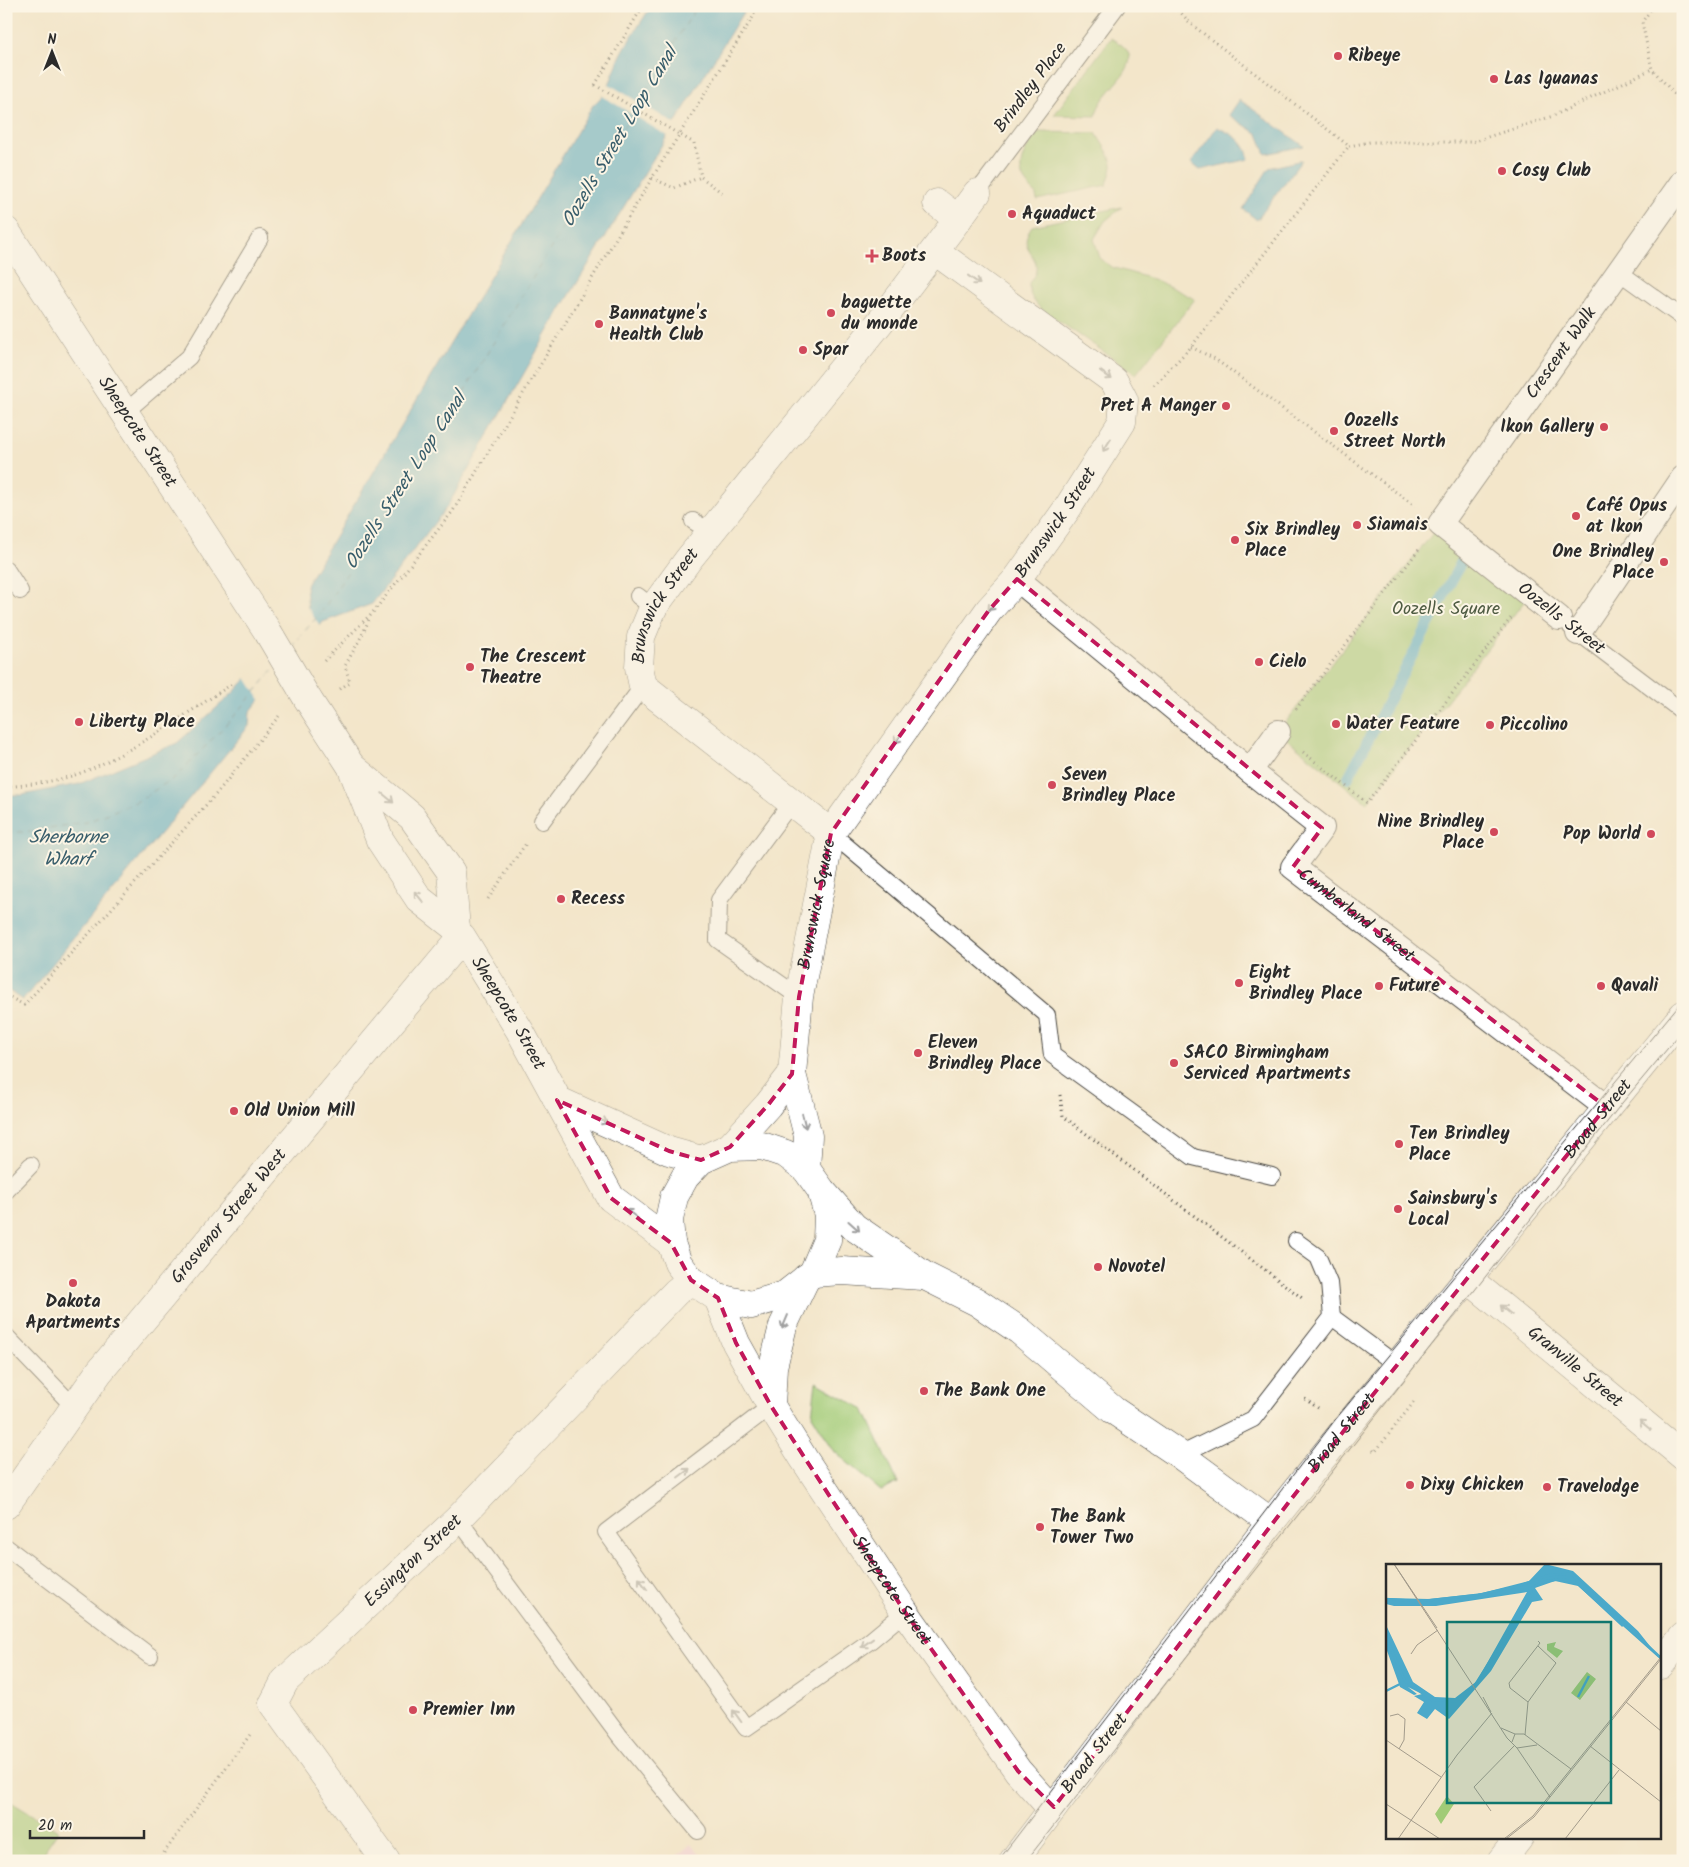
<svg xmlns="http://www.w3.org/2000/svg" width="1689" height="1867" font-family="Kalam,sans-serif">
<style>
.built{fill:#f4cfdd}
.green{fill:#a1cb77;stroke:#667b51}
.water{fill:#4ca9ca;stroke:#3c6a7a}
.pier{fill:#f3e6cb}
.lines{fill:none;stroke-linecap:round;stroke-linejoin:round}
.stream{stroke:#4ca9ca;stroke-width:11}
.ferry{stroke:#385d6b;stroke-width:1;stroke-dasharray:6 5;stroke-linecap:butt}
.service-casing{stroke:#494743;stroke-width:18}
.pedestrian-casing{stroke:#494743;stroke-width:26}
.minor-casing{stroke:#494743;stroke-width:29}
.tertiary-casing{stroke:#494743;stroke-width:29}
.path{stroke:#494743;stroke-width:3;stroke-dasharray:1 4;stroke-linecap:butt}
.service{stroke:#fff;stroke-width:16}
.pedestrian{stroke:#fff;stroke-width:24}
.minor{stroke:#fff;stroke-width:28}
.tertiary{stroke:#fff;stroke-width:28}
.tram{stroke:#2b2b2b;stroke-width:1}
.tertiary-bridge-casing{stroke:#494743;stroke-width:29;stroke-linecap:butt}
.path-bridge{stroke:#494743;stroke-width:3;stroke-dasharray:1 4;stroke-linecap:butt}
.tertiary-bridge{stroke:#fff;stroke-width:28}
.oneway{stroke:#a0a0a0}
.marked{fill:none;stroke:#c2185b;stroke-width:4;stroke-dasharray:10 6;stroke-linejoin:round}
.poi-dot{fill:#d1495b;stroke:#fcf5e5;stroke-width:2}
.labels{text-anchor:middle;dominant-baseline:central;stroke-width:4;stroke-linejoin:round;paint-order:stroke}
.poi-label{font-size:18px;font-weight:bold;fill:#2b2b2b;stroke:#fcf5e5;text-anchor:start}
.street-label{font-size:18px;fill:#2b2b2b;stroke:#fcf5e5}
.park-label{font-size:18px;fill:#4e5b42;stroke:#fcf5e5}
.water-label{font-size:19px;font-style:italic;fill:#385d6b;stroke:#fcf5e5}
.inset-river{fill:none;stroke:#4ca9ca;stroke-width:2.5}
.inset-road{fill:none;stroke:#a39b8b;stroke-width:1}
.view{fill:#0f766e;fill-opacity:0.15;stroke:#0f766e;stroke-width:2.5}
.inset-edge{fill:none;stroke:#2b2b2b;stroke-width:2.5}
</style>
<rect width="100%" height="100%" fill="#fcf5e5"/>
<filter id="ink" filterUnits="userSpaceOnUse"><feTurbulence type="fractalNoise" baseFrequency=".02" numOctaves="2"/><feDisplacementMap in="SourceGraphic" scale="10" xChannelSelector="R" yChannelSelector="G"/><feConvolveMatrix kernelMatrix="1 2 1 2 8 2 1 2 1" color-interpolation-filters="sRGB"/></filter>
<filter id="wash" filterUnits="userSpaceOnUse"><feTurbulence type="fractalNoise" baseFrequency=".0096" numOctaves="4" result="noise"/><feDisplacementMap in="SourceGraphic" scale="20" xChannelSelector="R" yChannelSelector="G"/><feGaussianBlur stdDeviation="1.12" result="paint"/><feColorMatrix in="noise" values="0 0 0 0 0 0 0 0 0 0 0 0 0 0 0 0 0 1.4 0 .05"/><feComposite in="paint" operator="in"/></filter>
<g filter="url(#wash)">
<rect width="100%" height="100%" fill="#f3e6cb"/>
<path class="built" d="M 691,1844 L 707,1861 L 671,1861 Z"/>
<g class="green">
<path d="M 1111,38 C 1115,41 1120,43 1124,47 C 1146,68 1097,93 1096,116 L 1054,115 Z"/>
<path d="M 1039,132 L 1096,133 C 1100,141 1113,157 1112,166 C 1112,172 1108,178 1107,185 L 1037,200 C 1036,191 1031,190 1026,183 C 1013,167 1027,144 1039,132 Z"/>
<path d="M 1122,207 L 1105,221 L 1094,239 L 1100,258 L 1111,267 L 1156,280 L 1195,299 L 1136,374 L 1040,308 C 1032,299 1029,295 1029,283 C 1052,256 1012,254 1032,226 Z"/>
<path d="M 1440,524 L 1530,594 L 1367,803 L 1278,732 Z"/>
<path d="M 816,1382 L 864,1409 L 898,1483 L 881,1491 L 835,1452 L 812,1415 Z"/>
<path d="M 6,1799 L 58,1831 L 40,1857 L 44,1861 L 6,1861 Z"/>
</g>
<g class="water">
<path d="M 651,6 L 747,6 L 560,311 L 447,507 L 372,604 L 323,622 L 250,712 L 249,726 L 23,1000 L 6,989 L 6,795 L 22,795 L 79,784 L 177,743 L 233,693 L 308,612 L 306,585 L 593,105 C 610,91 611,77 620,57 C 628,40 641,23 651,6 Z"/>
<path d="M 1240,99 L 1240,100 L 1304,146 L 1266,154 L 1258,134 L 1229,115 Z"/>
<path d="M 1217,127 C 1233,135 1245,140 1249,159 L 1200,170 L 1191,163 Z"/>
<path d="M 1302,160 L 1257,220 L 1243,209 L 1269,168 Z"/>
</g>
<g class="pier">
<path d="M 607,83 L 678,126 L 671,138 L 601,95 Z"/>
<path d="M 305,604 L 321,628 L 261,701 L 245,676 L 305,611 Z"/>
</g>
<g class="lines">
<path class="stream" d="M 1348,778 L 1464,557"/>
<g class="ferry">
<path d="M 291,647 L 322,611 L 430,448 L 697,6"/>
<path d="M 6,832 L 24,832 L 87,822 L 138,801 L 177,776 L 238,712 L 275,668"/>
</g>
</g>
</g>
<g filter="url(#ink)">
<g class="lines">
<g class="service-casing">
<g id="service">
<path d="M 977,193 L 1117,6"/>
<path d="M 1619,272 L 1683,318"/>
<path d="M 124,413 L 189,357 L 260,238"/>
<path d="M 693,521 L 711,532"/>
<path d="M 6,569 L 20,591"/>
<path d="M 638,596 L 653,608"/>
<path d="M 1571,627 L 1683,712"/>
<path d="M 791,803 L 719,900 L 718,940 L 799,997"/>
<path d="M 542,821 L 643,686"/>
<path d="M 831,833 L 1047,1015 L 1052,1055 L 1193,1157 L 1272,1176"/>
<path d="M 6,1191 L 31,1165"/>
<path d="M 1332,1317 L 1397,1365"/>
<path d="M 6,1336 L 74,1407"/>
<path d="M 771,1406 L 606,1532 L 746,1728 L 870,1641 L 905,1612"/>
<path d="M 1180,1455 L 1253,1419 L 1332,1317 L 1329,1283 L 1318,1257 L 1296,1241"/>
<path d="M 458,1519 L 619,1735 L 698,1831"/>
<path d="M 6,1547 L 150,1656"/>
</g>
</g>
<g class="pedestrian-casing">
<g id="pedestrian">
<path id="s1" d="M 1017,579 L 1250,771 L 1322,828 L 1293,867 L 1606,1107"/>
<path id="s2" d="M 1559,618 L 1440,524 L 1683,181"/>
<path d="M 1578,633 L 1683,478"/>
<path d="M 1250,771 L 1278,732"/>
</g>
</g>
<g class="minor-casing">
<g id="minor">
<path d="M 958,219 L 977,193"/>
<path id="s3" d="M 831,833 L 643,686 L 639,667 L 641,637 L 653,608 L 688,560 L 885,316 L 958,219 L 937,203"/>
<path d="M 730,1147 L 768,1105 L 792,1074"/>
<path id="s4" d="M 806,1169 L 808,1136 L 792,1074 L 799,997 L 831,833 L 989,610 L 1017,579 L 1067,509 L 1122,422 L 1124,400 L 1114,381 L 935,251"/>
<path id="s5" d="M 1467,1278 L 1683,1456"/>
<path id="s6" d="M 718,1298 L 736,1343 L 771,1406 L 804,1459 L 905,1612 L 1018,1771 L 1044,1800 L 1054,1807"/>
<path d="M 771,1406 L 773,1367 L 783,1326 L 806,1278"/>
<path id="s7" d="M 1271,1522 L 1346,1428 L 1683,1015"/>
<path d="M 1660,1665 L 1683,1637"/>
<path id="s8" d="M 386,1861 L 273,1704 L 285,1681 L 458,1519 L 676,1292 L 691,1280"/>
<path d="M 1501,1861 L 1519,1838"/>
</g>
</g>
<g class="tertiary-casing">
<g id="tertiary">
<path id="s9" d="M 6,231 L 268,632"/>
<path d="M 307,698 L 351,766 L 380,840 L 419,899 L 456,928"/>
<path d="M 352,767 L 412,817 L 451,872 L 456,928"/>
<path d="M 557,1100 L 669,1151 L 701,1160"/>
<path d="M 821,1190 L 828,1215 L 827,1240 L 813,1273 L 785,1295 L 751,1305 L 718,1298 L 691,1280 L 678,1263 L 671,1243 L 669,1220 L 674,1197 L 685,1177 L 701,1160 L 730,1147 L 762,1146 L 786,1154 L 806,1169 L 821,1190 L 854,1227 L 925,1276 L 977,1302 L 1020,1331 L 1113,1410 L 1180,1455 L 1271,1522 L 1013,1861"/>
<path d="M 813,1273 L 842,1271 L 923,1276"/>
<path id="s10" d="M 6,1505 L 99,1372 L 462,937 L 520,1031 L 611,1198 L 671,1243"/>
</g>
</g>
<g class="path">
<path d="M 1175,6 L 1191,24 L 1349,146"/>
<path d="M 1653,6 L 1642,22 L 1652,69 L 1677,97 L 1683,113"/>
<path d="M 595,85 L 643,6"/>
<path d="M 1677,97 L 1683,92"/>
<path d="M 694,143 L 701,177 L 725,195"/>
<path d="M 1349,146 L 1370,142 L 1472,142 L 1553,116 L 1652,69"/>
<path d="M 652,178 L 674,188 L 701,177"/>
<path d="M 1191,347 L 1215,359 L 1415,506"/>
<path d="M 1154,385 L 1191,347 L 1349,146"/>
<path d="M 324,661 L 369,616"/>
<path d="M 340,689 L 350,682 L 345,666 C 354,649 364,634 370,616 L 453,511 L 652,178 L 760,6"/>
<path d="M 1296,709 L 1421,547"/>
<path d="M 1303,752 L 1367,803 L 1511,618"/>
<path d="M 6,787 C 34,784 63,781 88,770 C 138,749 187,713 232,684"/>
<path d="M 488,899 L 527,842"/>
<path d="M 6,995 L 24,1005 L 217,793 L 279,716"/>
<path d="M 1060,1095 L 1063,1116 L 1302,1298"/>
<path d="M 1305,1399 L 1318,1408"/>
<path d="M 1373,1450 L 1375,1452 L 1414,1402"/>
<path d="M 158,1861 L 252,1732"/>
</g>
<use href="#service" class="service"/>
<use href="#pedestrian" class="pedestrian"/>
<use href="#minor" class="minor"/>
<use href="#tertiary" class="tertiary"/>
<g class="tram">
<path d="M 998,1861 L 1335,1420 L 1683,1000"/>
<path d="M 1026,1861 L 1622,1103 L 1683,1030"/>
</g>
<g class="tertiary-bridge-casing">
<path id="tertiary-bridge" d="M 268,632 L 307,698"/>
</g>
<path class="path-bridge" d="M 595,85 L 694,143"/>
<use href="#tertiary-bridge" class="tertiary-bridge"/>
</g>
<defs><path id="oneway-shaft" d="M-6 0H5M1.5-3L5.5 0L1.5 3" fill="none" stroke-width="1.6" stroke-linecap="round" stroke-linejoin="round" transform="scale(1.25)"/></defs>
<g class="oneway">
<use href="#oneway-shaft" transform="translate(974 280) rotate(36)"/>
<use href="#oneway-shaft" transform="translate(1106 375) rotate(36)"/>
<use href="#oneway-shaft" transform="translate(1107 445) rotate(122)"/>
<use href="#oneway-shaft" transform="translate(993 605) rotate(132)"/>
<use href="#oneway-shaft" transform="translate(899 737) rotate(125)"/>
<use href="#oneway-shaft" transform="translate(388 798) rotate(40)"/>
<use href="#oneway-shaft" transform="translate(419 897) rotate(-129)"/>
<use href="#oneway-shaft" transform="translate(601 1120) rotate(25)"/>
<use href="#oneway-shaft" transform="translate(804 1121) rotate(76)"/>
<use href="#oneway-shaft" transform="translate(632 1214) rotate(-143)"/>
<use href="#oneway-shaft" transform="translate(854 1226) rotate(42)"/>
<use href="#oneway-shaft" transform="translate(1506 1310) rotate(-140)"/>
<use href="#oneway-shaft" transform="translate(785 1322) rotate(113)"/>
<use href="#oneway-shaft" transform="translate(1645 1425) rotate(-140)"/>
<use href="#oneway-shaft" transform="translate(684 1473) rotate(-37)"/>
<use href="#oneway-shaft" transform="translate(643 1584) rotate(-126)"/>
<use href="#oneway-shaft" transform="translate(867 1643) rotate(144)"/>
<use href="#oneway-shaft" transform="translate(737 1716) rotate(-126)"/>
</g>
</g>
<path d="M0 0H1689V1867H0ZM 1017,579 L 1322,828 L 1293,867 L 1606,1107 L 1346,1428 L 1054,1807 L 1018,1771 L 905,1612 L 771,1406 L 736,1343 L 718,1298 L 691,1280 L 671,1243 L 611,1198 L 557,1100 L 669,1151 L 701,1160 L 730,1147 L 768,1105 L 792,1074 L 799,997 L 831,833 L 989,610 Z" fill="#f3e6cb" fill-opacity=".55" fill-rule="evenodd"/>
<path class="marked" d="M 1017,579 L 1322,828 L 1293,867 L 1606,1107 L 1346,1428 L 1054,1807 L 1018,1771 L 905,1612 L 771,1406 L 736,1343 L 718,1298 L 691,1280 L 671,1243 L 611,1198 L 557,1100 L 669,1151 L 701,1160 L 730,1147 L 768,1105 L 792,1074 L 799,997 L 831,833 L 989,610 Z"/>
<g class="poi-dot">
<circle cx="1338" cy="56" r="5"/>
<circle cx="1494" cy="79" r="5"/>
<circle cx="1502" cy="171" r="5"/>
<circle cx="1012" cy="214" r="5"/>
<path d="M869.5 248.5h5v5h5v5h-5v5h-5v-5h-5v-5h5z"/>
<circle cx="831" cy="313" r="5"/>
<circle cx="599" cy="324" r="5"/>
<circle cx="803" cy="350" r="5"/>
<circle cx="1226" cy="406" r="5"/>
<circle cx="1604" cy="427" r="5"/>
<circle cx="1334" cy="431" r="5"/>
<circle cx="1576" cy="516" r="5"/>
<circle cx="1357" cy="525" r="5"/>
<circle cx="1235" cy="540" r="5"/>
<circle cx="1664" cy="562" r="5"/>
<circle cx="1259" cy="662" r="5"/>
<circle cx="470" cy="667" r="5"/>
<circle cx="79" cy="722" r="5"/>
<circle cx="1336" cy="724" r="5"/>
<circle cx="1490" cy="725" r="5"/>
<circle cx="1052" cy="785" r="5"/>
<circle cx="1494" cy="832" r="5"/>
<circle cx="1651" cy="834" r="5"/>
<circle cx="561" cy="899" r="5"/>
<circle cx="1239" cy="983" r="5"/>
<circle cx="1379" cy="986" r="5"/>
<circle cx="1601" cy="986" r="5"/>
<circle cx="918" cy="1053" r="5"/>
<circle cx="1174" cy="1063" r="5"/>
<circle cx="234" cy="1111" r="5"/>
<circle cx="1399" cy="1144" r="5"/>
<circle cx="1398" cy="1209" r="5"/>
<circle cx="1098" cy="1267" r="5"/>
<circle cx="73" cy="1283" r="5"/>
<circle cx="924" cy="1391" r="5"/>
<circle cx="1410" cy="1485" r="5"/>
<circle cx="1547" cy="1487" r="5"/>
<circle cx="1040" cy="1527" r="5"/>
<circle cx="413" cy="1710" r="5"/>
</g>
<g class="labels">
<g class="poi-label">
<text x="1348" y="56">Ribeye</text>
<text x="1504" y="79">Las Iguanas</text>
<text x="1512" y="171">Cosy Club</text>
<text x="1022" y="214">Aquaduct</text>
<text x="882" y="256">Boots</text>
<text x="841" y="303">baguette<tspan x="841" dy="21">du monde</tspan></text>
<text x="609" y="314">Bannatyne's<tspan x="609" dy="21">Health Club</tspan></text>
<text x="813" y="350">Spar</text>
<text x="1216" y="406" text-anchor="end">Pret A Manger</text>
<text x="1344" y="421">Oozells<tspan x="1344" dy="21">Street North</tspan></text>
<text x="1594" y="427" text-anchor="end">Ikon Gallery</text>
<text x="1586" y="506">Café Opus<tspan x="1586" dy="21">at Ikon</tspan></text>
<text x="1367" y="525">Siamais</text>
<text x="1245" y="530">Six Brindley<tspan x="1245" dy="21">Place</tspan></text>
<text x="1654" y="552" text-anchor="end">One Brindley<tspan x="1654" dy="21">Place</tspan></text>
<text x="480" y="657">The Crescent<tspan x="480" dy="21">Theatre</tspan></text>
<text x="1269" y="662">Cielo</text>
<text x="89" y="722">Liberty Place</text>
<text x="1346" y="724">Water Feature</text>
<text x="1500" y="725">Piccolino</text>
<text x="1062" y="775">Seven<tspan x="1062" dy="21">Brindley Place</tspan></text>
<text x="1484" y="822" text-anchor="end">Nine Brindley<tspan x="1484" dy="21">Place</tspan></text>
<text x="1641" y="834" text-anchor="end">Pop World</text>
<text x="571" y="899">Recess</text>
<text x="1249" y="973">Eight<tspan x="1249" dy="21">Brindley Place</tspan></text>
<text x="1389" y="986">Future</text>
<text x="1611" y="986">Qavali</text>
<text x="928" y="1043">Eleven<tspan x="928" dy="21">Brindley Place</tspan></text>
<text x="1184" y="1053">SACO Birmingham<tspan x="1184" dy="21">Serviced Apartments</tspan></text>
<text x="244" y="1111">Old Union Mill</text>
<text x="1409" y="1134">Ten Brindley<tspan x="1409" dy="21">Place</tspan></text>
<text x="1408" y="1199">Sainsbury's<tspan x="1408" dy="21">Local</tspan></text>
<text x="1108" y="1267">Novotel</text>
<text x="73" y="1302" text-anchor="middle">Dakota<tspan x="73" dy="21">Apartments</tspan></text>
<text x="934" y="1391">The Bank One</text>
<text x="1420" y="1485">Dixy Chicken</text>
<text x="1557" y="1487">Travelodge</text>
<text x="1050" y="1517">The Bank<tspan x="1050" dy="21">Tower Two</tspan></text>
<text x="423" y="1710">Premier Inn</text>
</g>
<g class="street-label">
<text transform="translate(1031 88) rotate(-53)">Brindley Place</text>
<text stroke="none"><textPath href="#s2" startOffset="361">Crescent Walk</textPath></text>
<text stroke="none"><textPath href="#s9" startOffset="240">Sheepcote Street</textPath></text>
<text stroke="none"><textPath href="#s4" startOffset="725">Brunswick Street</textPath></text>
<text stroke="none"><textPath href="#s3" startOffset="326">Brunswick Street</textPath></text>
<text transform="translate(1561 619) rotate(38)">Oozells Street</text>
<text stroke="none"><textPath href="#s4" startOffset="269">Brunswick Square</textPath></text>
<text stroke="none"><textPath href="#s1" startOffset="522">Cumberland Street</textPath></text>
<text stroke="none"><textPath href="#s10" startOffset="818">Sheepcote Street</textPath></text>
<text stroke="none"><textPath href="#s7" startOffset="519">Broad Street</textPath></text>
<text stroke="none"><textPath href="#s10" startOffset="365">Grosvenor Street West</textPath></text>
<text stroke="none"><textPath href="#s5" startOffset="140">Granville Street</textPath></text>
<text stroke="none"><textPath href="#s7" startOffset="114">Broad Street</textPath></text>
<text stroke="none"><textPath href="#s8" startOffset="395">Essington Street</textPath></text>
<text stroke="none"><textPath href="#s6" startOffset="341">Sheepcote Street</textPath></text>
<text transform="translate(1095 1754) rotate(-52)">Broad Street</text>
</g>
<g class="park-label">
<text x="1446" y="609">Oozells Square</text>
</g>
<g class="water-label">
<text transform="translate(620 137) rotate(-59)">Oozells Street Loop Canal</text>
<text transform="translate(406 481) rotate(-57)">Oozells Street Loop Canal</text>
<text x="68" y="838">Sherborne<tspan x="68" dy="22">Wharf</tspan></text>
</g>
</g>
<g transform="translate(1386 1564)">
<rect width="275" height="275" fill="#f3e6cb"/>
<path d="M 170,78 L 168,83 L 177,87 L 171,94 L 161,86 L 161,80 ZM 201,108 L 210,115 L 194,136 L 185,129 ZM 61,232 L 68,240 L 55,260 L 49,250 Z" fill="#a1cb77"/>
<path d="M 159,0 L 187,7 L 252,67 L 275,96 L 192,22 L 169,17 L 149,24 L 157,36 L 146,38 L 105,107 L 63,155 L 49,145 L 41,155 L 31,149 L 38,138 L 28,132 L 36,130 L 22,123 L 31,130 L 28,131 L 14,123 L 0,84 L 0,61 L 27,118 L 49,133 L 69,134 L 91,117 L 141,28 L 50,42 L 8,42 L 0,40 L 0,34 L 44,35 L 96,29 L 143,17 Z" fill="#4ca9ca"/>
<path class="inset-river" d="M 0,35 L 31,37M 35,37 L 92,31 L 133,22 L 163,11 L 185,10 L 275,94M 0,73 L 19,117 L 46,136 L 70,137 L 86,125M 89,121 L 146,30 L 144,25 L 156,18 L 175,15 L 191,19 L 237,62M 0,127 L 16,119M 192,133 L 203,112"/>
<path class="inset-road" d="M 8,0 L 121,174 L 131,184 L 151,181M 8,0 L 51,64M 25,90 L 31,81 L 52,66M 97,133 L 105,148M 142,138 L 124,124 L 123,119 L 154,79 L 152,77M 240,138 L 275,167M 4,152 L 12,150 L 19,155 L 18,176 L 13,185M 115,164 L 129,170M 139,171 L 142,138 L 170,99 L 152,82M 0,176 L 55,213M 126,178 L 129,170 L 138,170 L 185,205M 204,182 L 275,238M 131,184 L 164,233M 0,240 L 54,275M 105,247 L 88,223 L 128,182M 12,275 L 71,191 L 106,149M 118,275 L 147,252 L 275,93M 120,275 L 148,253 L 275,95M 179,275 L 233,206"/>
<path class="view" d="M 61,58 L 225,58 L 225,239 L 61,239 Z"/>
<rect width="275" height="275" class="inset-edge"/>
</g>
<rect width="1689" height="1867" fill="none" stroke="#fcf5e5" stroke-width="25"/>
<g transform="translate(52 52)" stroke="#fcf5e5" stroke-width="4" paint-order="stroke">
<path d="M0-4L9 19L0 12L-9 19Z" fill="#2b2b2b"/>
<text y="-8" font-size="14" font-weight="bold" text-anchor="middle" fill="#2b2b2b">N</text>
</g>
<path d="M30 1830v8h114v-8" fill="none" stroke="#2b2b2b" stroke-width="2.5"/>
<text x="38" y="1830" font-size="15" fill="#2b2b2b" stroke="#fcf5e5" stroke-width="4" paint-order="stroke">20 m</text>
</svg>
